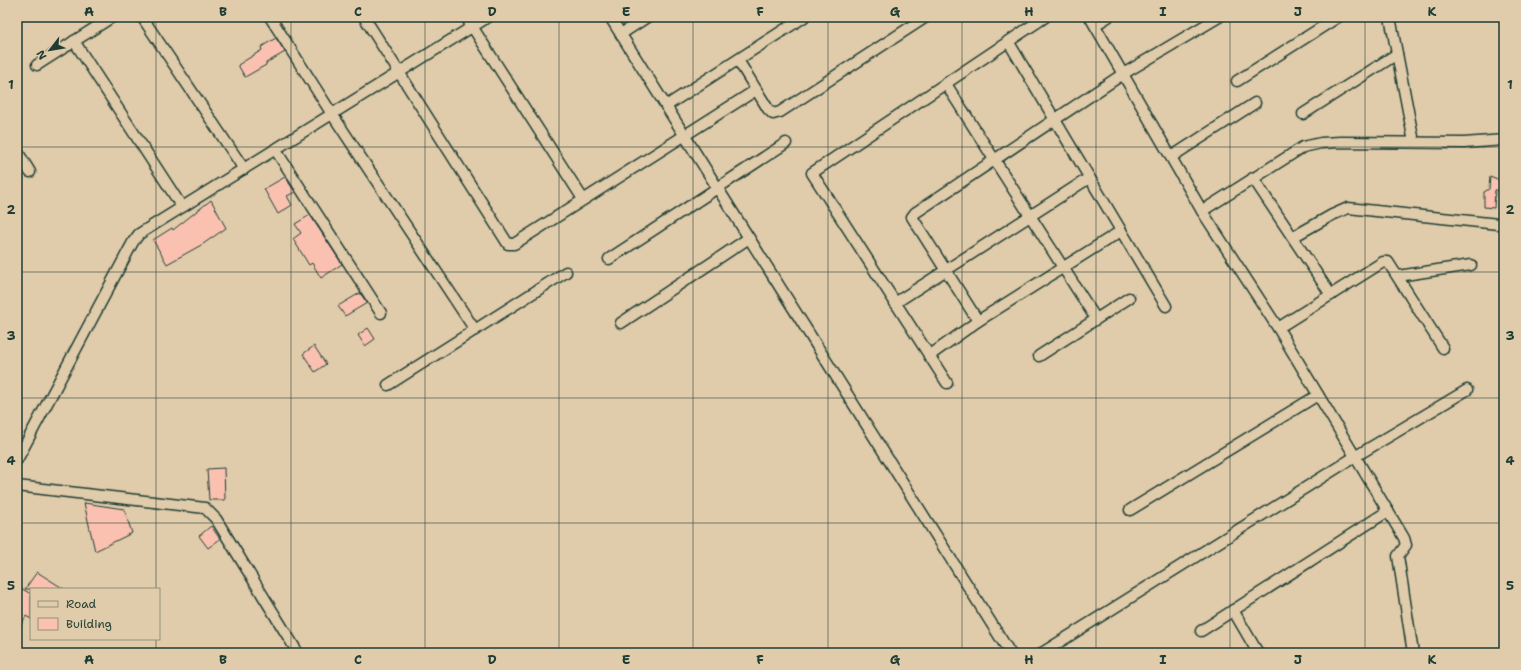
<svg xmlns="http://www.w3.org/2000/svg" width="1521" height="670" font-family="'Shantell Sans',sans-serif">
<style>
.building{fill:#fac1b1;stroke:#1f3d34}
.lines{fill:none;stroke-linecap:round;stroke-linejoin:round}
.street-casing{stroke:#1f3d34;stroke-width:13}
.street{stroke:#e0cbaa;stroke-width:10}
.grid{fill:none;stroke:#1f3d34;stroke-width:1;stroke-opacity:0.55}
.neatline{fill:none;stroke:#1f3d34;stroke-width:1.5}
.grid-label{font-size:13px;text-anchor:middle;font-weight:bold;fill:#1f3d34}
</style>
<rect width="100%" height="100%" fill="#e0cbaa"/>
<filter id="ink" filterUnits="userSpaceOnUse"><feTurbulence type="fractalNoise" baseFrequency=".025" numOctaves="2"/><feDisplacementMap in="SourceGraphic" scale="8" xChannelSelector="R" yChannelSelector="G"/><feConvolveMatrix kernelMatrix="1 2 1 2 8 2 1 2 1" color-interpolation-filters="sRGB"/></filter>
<g filter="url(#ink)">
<g class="building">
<path d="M 276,38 L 285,52 L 266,63 L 266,65 L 245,77 L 238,65 L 262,50 L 261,47 Z"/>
<path d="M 1490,176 L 1502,181 L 1502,190 L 1495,190 L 1494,208 L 1484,207 L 1484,192 L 1489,189 Z"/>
<path d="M 285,177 L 295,192 L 287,196 L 292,205 L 278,214 L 264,189 Z"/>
<path d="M 211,200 L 226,228 L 203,244 L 167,264 L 153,240 L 172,228 L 173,230 Z"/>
<path d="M 310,215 L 342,264 L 321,278 L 312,263 L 309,265 L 293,239 L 301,233 L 295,224 Z"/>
<path d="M 360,293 L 367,303 L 345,316 L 338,306 Z"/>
<path d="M 368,328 L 375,339 L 365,346 L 358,335 Z"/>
<path d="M 314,346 L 326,364 L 315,372 L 303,354 Z"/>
<path d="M 224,468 L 225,500 L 209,500 L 207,469 Z"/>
<path d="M 84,503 L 124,509 L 132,533 L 95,551 Z"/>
<path d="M 211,526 L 220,539 L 208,548 L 199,536 Z"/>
<path d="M 37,572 L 64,589 L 25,589 Z"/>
<path d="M 17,586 L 31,594 L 31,619 L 26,616 L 17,632 Z"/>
</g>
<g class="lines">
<g class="street-casing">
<g id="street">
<path d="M 142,17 L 244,169"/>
<path d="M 270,17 L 332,114 L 475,330"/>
<path d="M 364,17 L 508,244 L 514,244 L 756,90"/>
<path d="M 466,17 L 583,199"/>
<path d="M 610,17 L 1010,653"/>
<path d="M 1090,17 L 1202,211 L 1278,328 L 1404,538 L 1406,545 L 1398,556 L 1413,653"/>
<path d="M 1390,17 L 1414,142"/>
<path d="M 1095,25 L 1108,17"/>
<path d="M 621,34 L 647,17"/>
<path d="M 74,41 L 182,207"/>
<path d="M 1008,41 L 1166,306"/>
<path d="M 738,60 L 768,109 L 773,114 L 780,112 L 926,17"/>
<path d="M 37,65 L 112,17"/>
<path d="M 1237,81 L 1338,17"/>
<path d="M 946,84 L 1096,319"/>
<path d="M 666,106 L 804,17"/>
<path d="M 1303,114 L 1397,54"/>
<path d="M 275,149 L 381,313"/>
<path d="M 17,151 L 30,172"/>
<path d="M 1171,157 L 1255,103"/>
<path d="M 1253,178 L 1331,295"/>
<path d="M 1202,211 L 1303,147 L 1321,143 L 1341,142 L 1464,143 L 1504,140"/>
<path d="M 1293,237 L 1332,215 L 1348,208 L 1498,224"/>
<path d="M 609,259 L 786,143"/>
<path d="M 1398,276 L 1471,265"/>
<path d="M 895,303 L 1089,178"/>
<path d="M 978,321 L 912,217 L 915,213 L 1123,74 L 1219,17"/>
<path d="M 621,323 L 749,238"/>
<path d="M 1278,328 L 1383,262 L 1388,262 L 1443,348"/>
<path d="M 929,356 L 978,321 L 1121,231"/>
<path d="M 1039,356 L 1129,298"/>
<path d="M 947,383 L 812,173 L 1045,17"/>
<path d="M 388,385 L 566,272"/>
<path d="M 17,460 L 133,242 L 139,234 L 488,17"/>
<path d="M 17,486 L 205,508 L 216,519 L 298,653"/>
<path d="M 1130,510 L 1318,395"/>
<path d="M 1233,610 L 1258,653"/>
<path d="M 1201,631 L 1388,511"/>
<path d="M 1042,653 L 1356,456 L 1467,390"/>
</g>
</g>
<use href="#street" class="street"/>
</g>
</g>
<path class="grid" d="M 156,17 L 156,589M 291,17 L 291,653M 425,17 L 425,653M 559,17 L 559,653M 693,17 L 693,653M 828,17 L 828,653M 962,17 L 962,653M 1096,17 L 1096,653M 1230,17 L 1230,653M 1365,17 L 1365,653M 17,147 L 1504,147M 17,272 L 1504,272M 17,398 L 1504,398M 17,523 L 1504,523M 156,639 L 156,653"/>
<rect width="1521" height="670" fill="none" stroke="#e0cbaa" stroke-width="44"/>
<rect x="30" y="588" width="130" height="52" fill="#e0cbaa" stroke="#93927b"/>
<rect x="38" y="601" width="20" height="6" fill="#e0cbaa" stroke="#93927b"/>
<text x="66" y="608" font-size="12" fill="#1f3d34">Road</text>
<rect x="38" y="618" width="20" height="12" fill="#fac1b1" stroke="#93927b"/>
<text x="66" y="628" font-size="12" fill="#1f3d34">Building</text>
<g transform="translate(50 50) rotate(239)" stroke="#e0cbaa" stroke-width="3" paint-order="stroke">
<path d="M0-3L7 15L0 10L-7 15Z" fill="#1f3d34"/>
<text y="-6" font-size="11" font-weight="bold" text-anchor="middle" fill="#1f3d34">N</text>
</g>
<rect x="22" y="22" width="1477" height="626" class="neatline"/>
<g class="grid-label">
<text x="89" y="16">A</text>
<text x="223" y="16">B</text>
<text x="358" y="16">C</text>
<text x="492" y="16">D</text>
<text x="626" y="16">E</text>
<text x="760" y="16">F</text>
<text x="895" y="16">G</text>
<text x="1029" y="16">H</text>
<text x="1163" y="16">I</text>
<text x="1298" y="16">J</text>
<text x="1432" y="16">K</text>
<text x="11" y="89">1</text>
<text x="1510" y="89">1</text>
<text x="11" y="214">2</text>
<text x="1510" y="214">2</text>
<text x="11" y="340">3</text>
<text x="1510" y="340">3</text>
<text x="11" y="465">4</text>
<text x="1510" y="465">4</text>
<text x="11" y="590">5</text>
<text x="1510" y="590">5</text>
<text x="89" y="664">A</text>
<text x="223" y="664">B</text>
<text x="358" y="664">C</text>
<text x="492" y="664">D</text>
<text x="626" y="664">E</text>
<text x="760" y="664">F</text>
<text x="895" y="664">G</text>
<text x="1029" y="664">H</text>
<text x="1163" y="664">I</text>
<text x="1298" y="664">J</text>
<text x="1432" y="664">K</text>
</g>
</svg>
